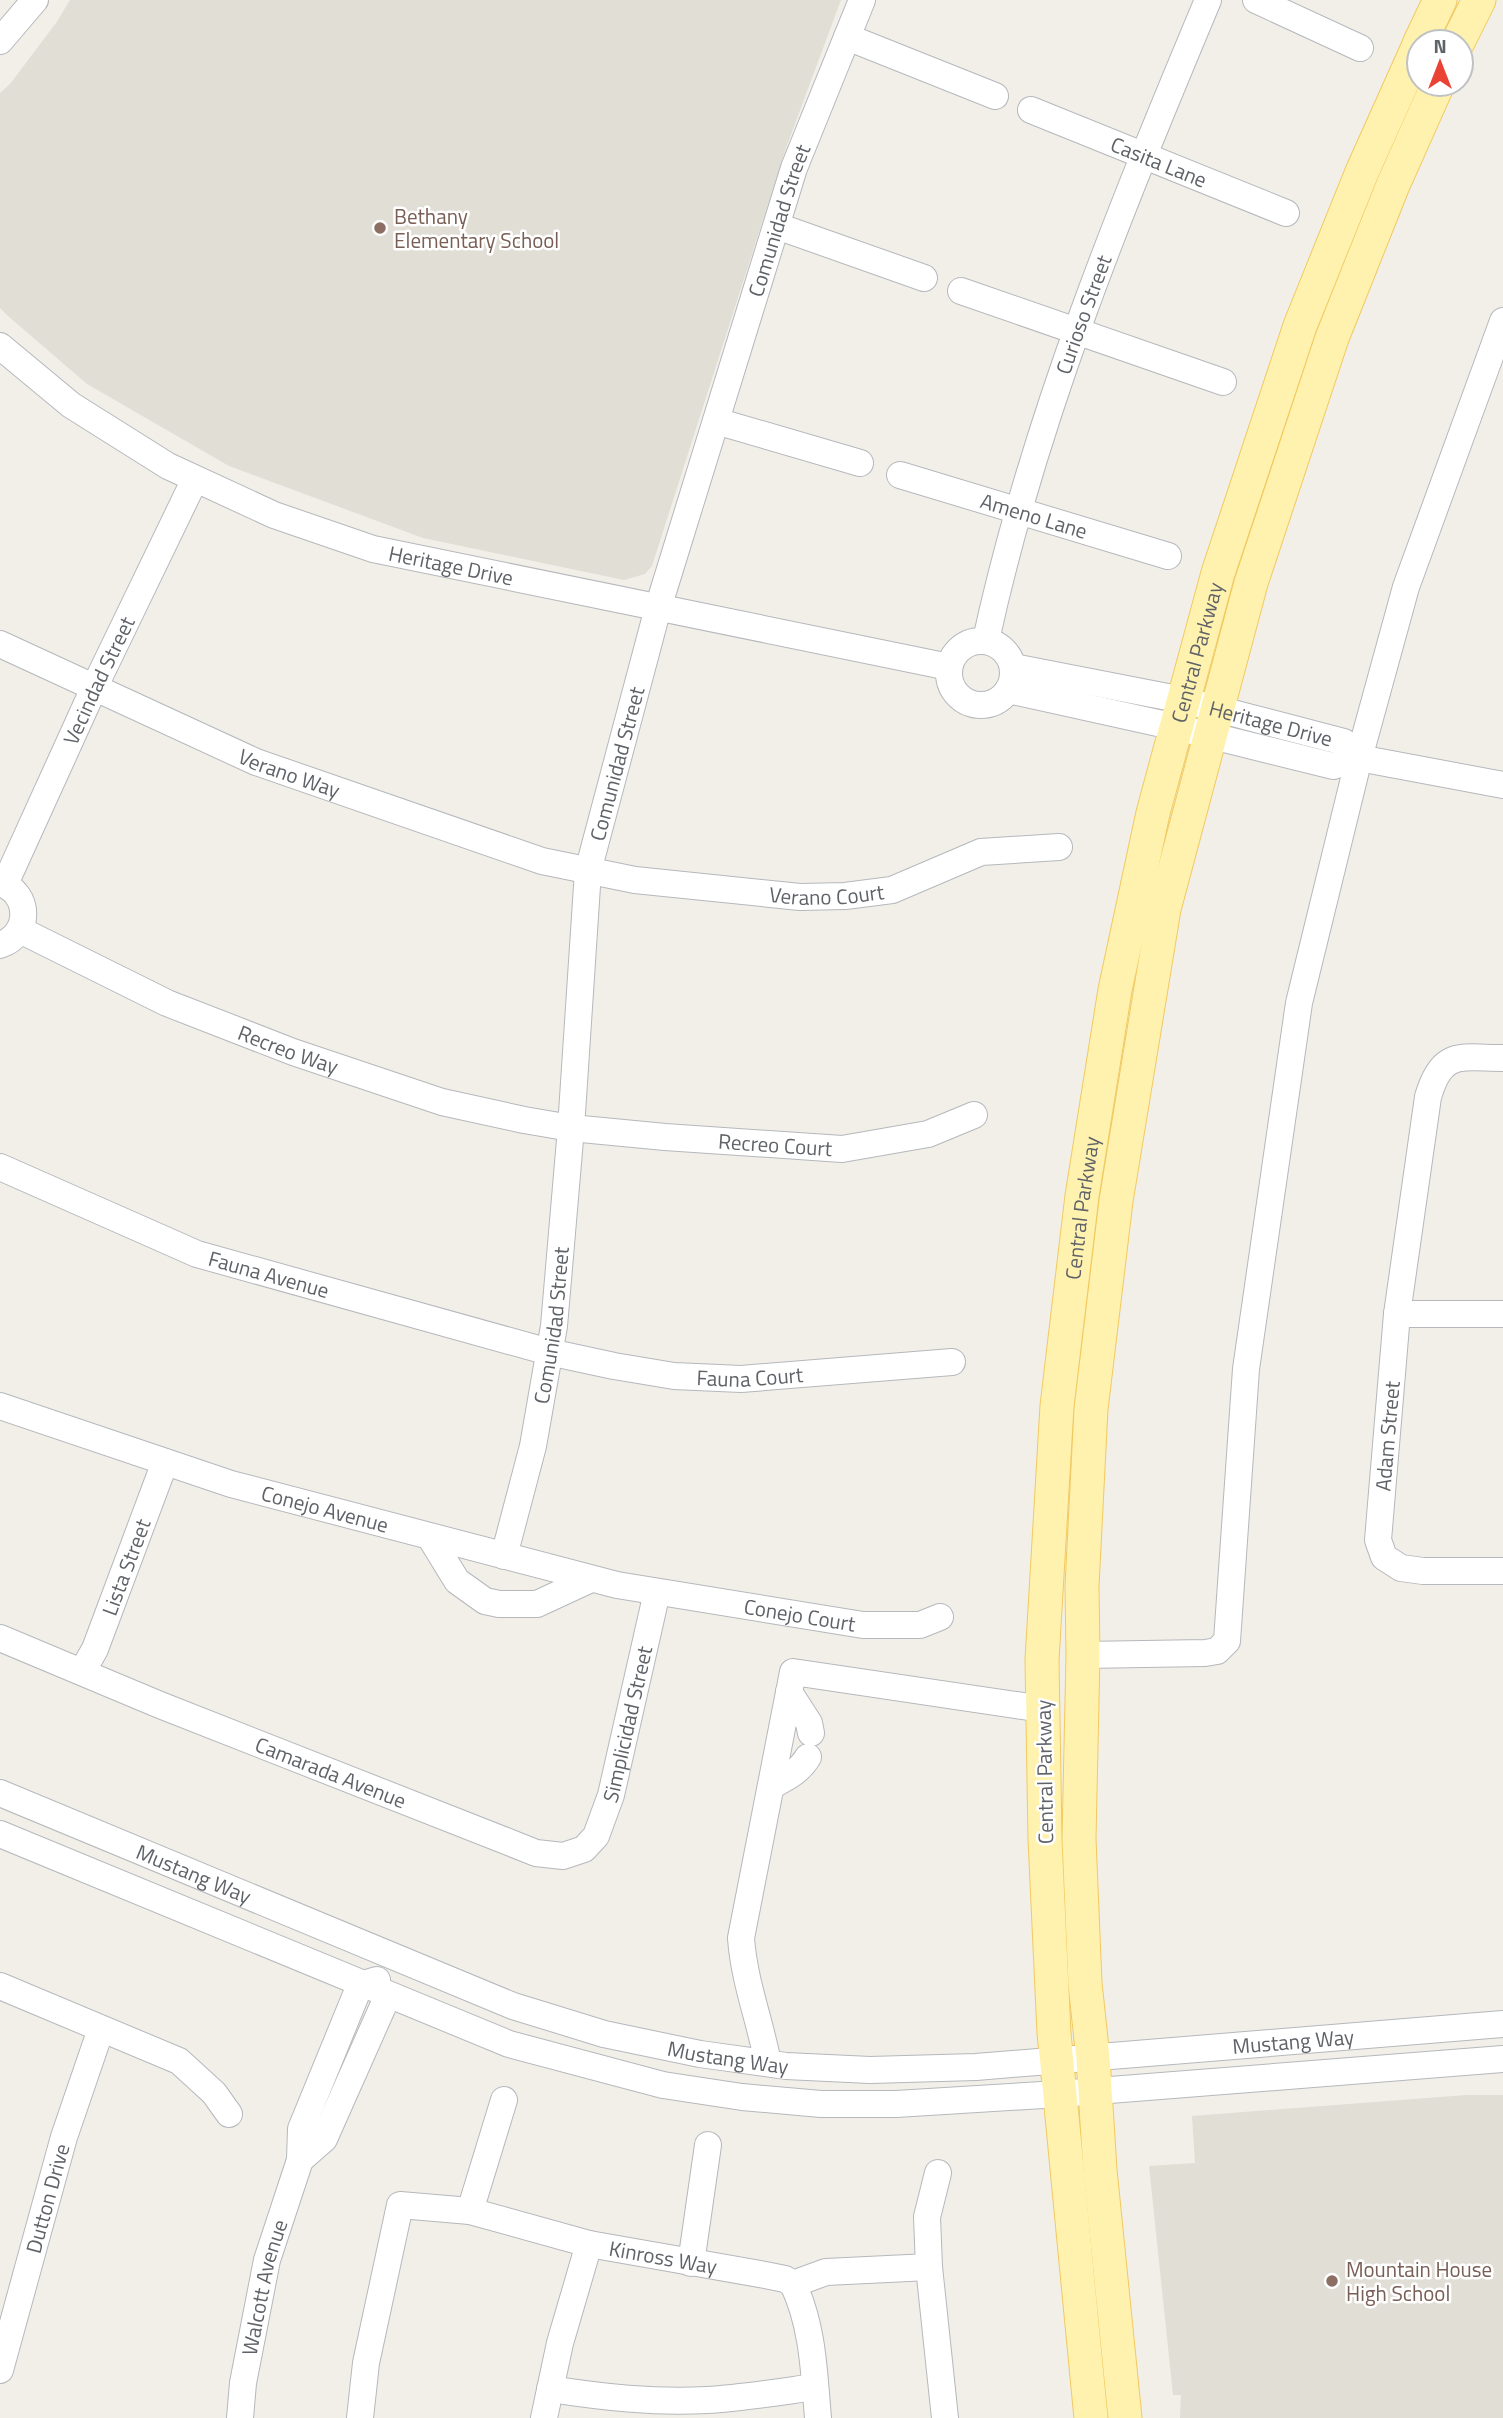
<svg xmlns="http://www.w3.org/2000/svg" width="1503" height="2418" font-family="'Titillium Web',sans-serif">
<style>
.education{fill:#e1ded6}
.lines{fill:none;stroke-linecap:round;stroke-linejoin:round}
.minor-casing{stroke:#b5b8bc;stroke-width:28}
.major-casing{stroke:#f2c960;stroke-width:35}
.minor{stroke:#fff;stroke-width:26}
.major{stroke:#fff2af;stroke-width:33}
.education-dot{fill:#8d6e63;stroke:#fff;stroke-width:2.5}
.labels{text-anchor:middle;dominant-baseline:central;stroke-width:5;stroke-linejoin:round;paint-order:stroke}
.street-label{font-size:21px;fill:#5f6368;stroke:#fff}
.education-label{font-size:21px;fill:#785e54;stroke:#fff;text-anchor:start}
</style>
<rect width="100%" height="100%" fill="#f1efe8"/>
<g class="education">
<path d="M 70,0 L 841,0 L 786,148 L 652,566 L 645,574 L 624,580 L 423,538 L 229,466 L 87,384 L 8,316 L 0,308 L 0,93 L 10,84 L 56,23 Z"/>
<path d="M 1466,2095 L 1503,2095 L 1503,2418 L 1180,2418 L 1181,2395 L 1173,2395 L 1149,2166 L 1195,2163 L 1192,2116 Z"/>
</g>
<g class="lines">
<g class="minor-casing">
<g id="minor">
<path d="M 1256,0 L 1360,48"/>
<path d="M 847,37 L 995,96"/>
<path d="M 0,41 L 35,0"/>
<path id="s1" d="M 1031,110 L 1286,213"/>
<path d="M 777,226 L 924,278"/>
<path d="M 961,291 L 1223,382"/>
<path id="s2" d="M 0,346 L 71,405 L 168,466 L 274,515 L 373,549 L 949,667"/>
<path d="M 716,421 L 860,463"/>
<path id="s3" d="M 900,475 L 1168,556"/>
<path id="s4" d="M 986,640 C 1034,419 1121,208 1208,0"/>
<circle cx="981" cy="673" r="32"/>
<path id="s5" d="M 0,644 L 256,762 L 542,861 L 635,880 L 800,897 L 845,896 L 892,890 L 981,852 L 1059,847"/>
<path id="s6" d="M 1013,667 L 1183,700 L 1248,717 L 1344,742 L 1359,758"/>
<path d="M 1008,690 L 1176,727 L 1333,766 L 1359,758 L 1503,785"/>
<path d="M 0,883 C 31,893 31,935 0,945"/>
<path id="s7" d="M 5,884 L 94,688 L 195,479"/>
<path id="s8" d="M 20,930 L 167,1003 L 293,1052 L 442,1102 L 524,1120 L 571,1128 L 665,1137 L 842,1149 L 928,1134 L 974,1115"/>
<path d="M 1503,1058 C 1460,1058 1442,1049 1428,1097 L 1397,1314 L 1378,1540 L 1384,1557 L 1401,1568 L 1423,1571 L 1503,1571"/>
<path id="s9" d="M 0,1167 L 197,1254 L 549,1352 L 614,1366 L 674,1376 L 741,1379 L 952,1362"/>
<path d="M 1397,1314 L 1503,1314"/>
<path id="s10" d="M 0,1406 L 231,1484 L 617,1585 L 863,1625 L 920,1625 L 940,1617"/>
<path d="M 430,1537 L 457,1581 L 485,1601 L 499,1604 L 537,1604 L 591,1579"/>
<path id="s11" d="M 504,1556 L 533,1446 L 554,1326 L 571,1128 L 588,871 L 658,608 L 794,168 L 862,0"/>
<path id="s12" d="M 0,1638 L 160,1705 L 511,1843 L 536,1853 L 563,1856 L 584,1849 L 596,1836 L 611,1795 L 657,1592"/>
<path d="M 1083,1655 L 1205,1653 L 1217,1651 L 1227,1641 L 1246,1369 L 1299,1003 L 1359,758 L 1406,587 L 1503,321"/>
<path id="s13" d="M 82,1672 L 95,1649 L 165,1462"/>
<path d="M 789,1692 L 809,1723 L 811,1733"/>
<path d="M 771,1786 C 786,1778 799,1772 808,1757"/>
<path id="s14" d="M 0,1793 L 513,2006 L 604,2034 L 700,2054 L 786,2066 L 870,2070 L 976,2067 L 1503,2024"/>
<path d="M 0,1834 L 509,2044 L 663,2085 L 742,2097 L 821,2104 L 896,2104 L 1059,2094 L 1503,2059"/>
<path d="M 0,1986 L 179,2061 L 214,2093 L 229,2114"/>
<path d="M 768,2063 C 760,2021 744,1981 741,1938 L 793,1672 L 1043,1709"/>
<path d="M 300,2160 L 324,2139 L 388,1995"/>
<path d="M 938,2173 L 927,2217 L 929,2267 L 945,2418"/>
<path d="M 470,2211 L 504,2100"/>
<path d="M 691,2263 L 708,2145"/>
<path d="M 793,2284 C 813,2326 814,2372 818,2418"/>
<path id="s15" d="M 0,2370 L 64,2137 L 101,2029"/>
<path d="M 550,2389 C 602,2397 654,2403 707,2400 C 743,2398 779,2392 815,2387"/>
<path id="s16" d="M 240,2418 L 243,2383 L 267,2260 L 300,2160 L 301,2129 L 360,1985 L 377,1980"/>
<path id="s17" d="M 360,2418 L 366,2363 L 400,2205 L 470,2211 L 589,2244 L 765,2275 L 785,2279 L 793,2284 L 826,2272 L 929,2267"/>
<path d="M 544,2418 L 560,2343 L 589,2244"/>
</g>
</g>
<g class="major-casing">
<g id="major">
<path d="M 1420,42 L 1440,0"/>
<path d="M 1458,42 L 1479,0"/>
<path id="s18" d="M 1091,2418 L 1054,2033 L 1045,1839 L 1042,1660 L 1057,1406 L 1082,1196 L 1115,990 L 1153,813 L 1218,573 L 1300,326 L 1362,172 L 1419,45"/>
<path d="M 1125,2418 L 1100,2170 L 1093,2058 L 1085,1983 L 1079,1839 L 1083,1655 L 1082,1586 L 1091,1409 L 1116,1201 L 1164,909 L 1251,583 L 1332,338 L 1393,185 L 1438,84"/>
</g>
</g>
<use href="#minor" class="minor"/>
<use href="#major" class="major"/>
</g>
<g class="education-dot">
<circle cx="380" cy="228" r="7"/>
<circle cx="1332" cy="2281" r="7"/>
</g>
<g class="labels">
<g class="street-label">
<text stroke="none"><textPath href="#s1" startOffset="138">Casita Lane</textPath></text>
<text stroke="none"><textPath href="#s11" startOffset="1370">Comunidad Street</textPath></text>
<text stroke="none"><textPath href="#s4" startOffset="340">Curioso Street</textPath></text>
<text stroke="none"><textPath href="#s3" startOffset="140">Ameno Lane</textPath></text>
<text stroke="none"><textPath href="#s2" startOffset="508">Heritage Drive</textPath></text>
<text stroke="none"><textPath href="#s18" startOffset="1782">Central Parkway</textPath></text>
<text stroke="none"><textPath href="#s7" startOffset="224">Vecindad Street</textPath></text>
<text stroke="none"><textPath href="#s6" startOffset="264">Heritage Drive</textPath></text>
<text stroke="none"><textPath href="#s11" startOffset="803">Comunidad Street</textPath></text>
<text stroke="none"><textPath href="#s5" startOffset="317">Verano Way</textPath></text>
<text stroke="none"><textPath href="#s5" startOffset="872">Verano Court</textPath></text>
<text stroke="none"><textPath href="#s8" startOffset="294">Recreo Way</textPath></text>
<text stroke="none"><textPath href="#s8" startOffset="793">Recreo Court</textPath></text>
<text stroke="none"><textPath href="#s18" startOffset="1214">Central Parkway</textPath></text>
<text stroke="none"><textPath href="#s9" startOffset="290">Fauna Avenue</textPath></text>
<text stroke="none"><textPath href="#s11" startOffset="236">Comunidad Street</textPath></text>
<text stroke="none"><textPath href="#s9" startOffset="784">Fauna Court</textPath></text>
<text transform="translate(1387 1436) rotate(-85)">Adam Street</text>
<text stroke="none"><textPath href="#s10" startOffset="341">Conejo Avenue</textPath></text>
<text stroke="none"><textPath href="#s13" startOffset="114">Lista Street</textPath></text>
<text stroke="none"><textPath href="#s10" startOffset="828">Conejo Court</textPath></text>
<text stroke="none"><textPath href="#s12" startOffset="761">Simplicidad Street</textPath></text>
<text stroke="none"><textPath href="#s12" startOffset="357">Camarada Avenue</textPath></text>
<text transform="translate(1044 1772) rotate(-91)">Central Parkway</text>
<text stroke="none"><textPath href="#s14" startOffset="210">Mustang Way</textPath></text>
<text stroke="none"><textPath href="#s14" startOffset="1344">Mustang Way</textPath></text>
<text stroke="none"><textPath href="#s14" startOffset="777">Mustang Way</textPath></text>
<text stroke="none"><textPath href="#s15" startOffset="178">Dutton Drive</textPath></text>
<text stroke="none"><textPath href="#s17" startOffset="486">Kinross Way</textPath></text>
<text stroke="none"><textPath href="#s16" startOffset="133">Walcott Avenue</textPath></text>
</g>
<g class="education-label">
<text x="394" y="216">Bethany<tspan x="394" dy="24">Elementary School</tspan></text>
<text x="1346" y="2269">Mountain House<tspan x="1346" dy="24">High School</tspan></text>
</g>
</g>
<g transform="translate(1440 63)"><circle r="33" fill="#ffffff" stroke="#bfc1c3" stroke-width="2"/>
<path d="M0-5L12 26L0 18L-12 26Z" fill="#ea4335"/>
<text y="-10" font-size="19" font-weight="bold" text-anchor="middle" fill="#5f6368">N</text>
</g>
</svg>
